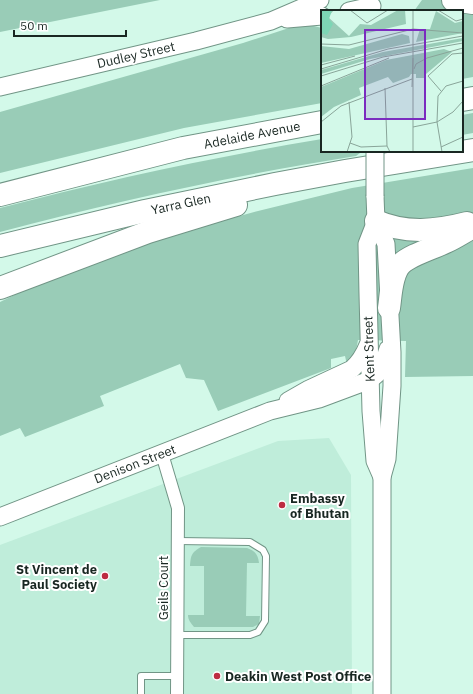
<svg xmlns="http://www.w3.org/2000/svg" width="473" height="694" font-family="'IBM Plex Sans',sans-serif">
<style>
.built{fill:#bfedda}
.green{fill:#99ccb7}
.lines{fill:none;stroke-linecap:round;stroke-linejoin:round}
.lane-casing{stroke:#719586;stroke-width:8}
.street-casing{stroke:#719586;stroke-width:14}
.secondary-casing{stroke:#719586;stroke-width:19}
.highway-casing{stroke:#719586;stroke-width:24}
.lane{stroke:#fff;stroke-width:6}
.street{stroke:#fff;stroke-width:12}
.secondary{stroke:#fff;stroke-width:17}
.highway{stroke:#fff;stroke-width:22}
.secondary-bridge-casing{stroke:#719586;stroke-width:19;stroke-linecap:butt}
.secondary-bridge{stroke:#fff;stroke-width:17}
.poi-dot{fill:#bd2c42;stroke:#fff;stroke-width:1.5}
.labels{text-anchor:middle;dominant-baseline:central;stroke-width:4;stroke-linejoin:round;paint-order:stroke}
.street-label{font-size:13px;fill:#192722;stroke:#fff}
.poi-label{font-size:13px;font-weight:bold;fill:#192722;stroke:#fff;text-anchor:start}
.inset-road{fill:none;stroke:#89a599;stroke-width:1}
.view{fill:#7b2cbf;fill-opacity:0.15;stroke:#7b2cbf;stroke-width:2}
.inset-edge{fill:none;stroke:#192722;stroke-width:2}
</style>
<rect width="100%" height="100%" fill="#d3f9e9"/>
<path class="built" d="M 329,438 L 351,475 L 352,694 L 0,694 L 0,545 L 278,441 Z"/>
<g class="green">
<path d="M 0,0 L 160,0 L 0,32 Z"/>
<path d="M 422,0 L 473,0 L 473,77 L 462,79 L 462,11 L 414,11 Z"/>
<path d="M 295,26 L 314,26 L 322,28 L 322,103 L 184,128 L 0,173 L 0,112 L 243,43 Z"/>
<path d="M 473,113 L 473,133 L 462,135 L 462,115 Z"/>
<path d="M 322,139 L 322,151 L 368,151 L 360,153 L 356,156 C 236,175 117,201 0,232 L 0,208 C 106,180 214,157 322,139 Z"/>
<path d="M 473,168 L 473,376 L 405,377 L 406,341 L 358,340 L 356,351 L 347,365 L 345,356 L 331,359 L 331,368 L 218,411 L 204,380 L 186,378 L 180,364 L 100,396 L 104,406 L 25,437 L 20,428 L 0,436 L 0,302 L 35,285 L 167,236 L 258,211 L 352,188 Z"/>
<path d="M 201,547 L 247,548 C 255,551 258,554 259,563 L 247,563 L 246,616 L 260,616 L 259,624 L 253,627 L 194,627 C 191,623 188,620 188,615 L 204,615 L 204,566 L 190,566 C 191,555 191,553 201,547 Z"/>
</g>
<g class="lines">
<g class="lane-casing">
<g id="lane">
<path d="M 177,635 L 250,635 L 258,632 L 265,621 L 266,556 L 263,550 L 250,542 L 178,541"/>
<path d="M 141,694 L 141,676 L 177,676"/>
</g>
</g>
<g class="street-casing">
<path id="street" d="M 162,454 L 178,508 L 177,694"/>
</g>
<g class="secondary-casing">
<g id="secondary">
<path d="M 349,11 L 372,6"/>
<path d="M 287,19 L 322,16"/>
<path d="M 0,87 L 196,41 L 271,21 L 320,0"/>
<path d="M 375,196 L 376,221 L 386,244 L 392,352 L 392,386 L 387,459 L 382,477 L 382,694"/>
<path d="M 376,221 L 367,244 L 368,294 L 371,411 L 375,461 L 382,477"/>
<path d="M 288,401 L 309,389 L 352,369 C 360,362 364,355 368,345"/>
<path d="M 0,517 L 270,411 L 319,399 L 370,380 L 377,374 L 382,367 L 388,349"/>
</g>
</g>
<g class="highway-casing">
<g id="highway">
<path d="M 453,0 L 473,3"/>
<path d="M 462,100 L 473,98"/>
<path d="M 0,195 L 183,148 L 322,122"/>
<path d="M 376,221 C 405,234 436,231 467,223"/>
<path d="M 0,246 L 145,211 L 275,184 L 345,171 L 473,150"/>
<path d="M 0,288 L 148,232 L 236,205"/>
<path d="M 389,308 C 391,295 391,274 401,264 C 410,255 434,248 446,242 C 455,238 464,232 473,227"/>
</g>
</g>
<use href="#lane" class="lane"/>
<use href="#street" class="street"/>
<use href="#secondary" class="secondary"/>
<use href="#highway" class="highway"/>
<g class="secondary-bridge-casing">
<path id="secondary-bridge" d="M 375,151 L 375,196"/>
</g>
<use href="#secondary-bridge" class="secondary-bridge"/>
</g>
<g class="poi-dot">
<circle cx="282" cy="505" r="4"/>
<circle cx="105" cy="576" r="4"/>
<circle cx="217" cy="676" r="4"/>
</g>
<g class="labels">
<g class="street-label">
<text transform="translate(136 55) rotate(-13)">Dudley Street</text>
<text transform="translate(252 135) rotate(-11)">Adelaide Avenue</text>
<text transform="translate(181 204) rotate(-12)">Yarra Glen</text>
<text transform="translate(369 349) rotate(-92)">Kent Street</text>
<text transform="translate(135 464) rotate(-21)">Denison Street</text>
<text transform="translate(163 588) rotate(-90)">Geils Court</text>
</g>
<g class="poi-label">
<text x="290" y="498">Embassy<tspan x="290" dy="15">of Bhutan</tspan></text>
<text x="97" y="569" text-anchor="end">St Vincent de<tspan x="97" dy="15">Paul Society</tspan></text>
<text x="225" y="676">Deakin West Post Office</text>
</g>
</g>
<g transform="translate(321 10)">
<rect width="142" height="142" fill="#d3f9e9"/>
<path d="M 0,0 L 13,0 L 7,7 L 28,26 L 39,14 L 50,15 L 77,0 L 84,0 L 85,14 L 30,27 L 7,29 L 0,27 ZM 115,1 L 134,13 L 142,11 L 142,23 L 95,32 L 99,19 L 109,19 ZM 81,24 L 88,26 L 89,33 L 0,53 L 0,36 L 28,39 ZM 142,28 L 142,31 L 49,49 L 0,64 L 0,60 L 62,42 ZM 123,39 L 131,42 L 105,64 L 104,68 L 95,68 L 95,64 L 90,64 L 88,67 L 72,73 L 67,67 L 38,78 L 40,85 L 13,97 L 0,107 L 0,77 L 65,50 Z" fill="#99ccb7"/>
<path d="M 0,0 L 11,0 L 8,9 L 12,14 L 6,25 L 0,23 Z" fill="#7dd6b5"/>
<path class="inset-road" d="M 29,0 L 46,13 L 67,0M 92,0 L 92,142M 117,0 L 135,11 L 142,9M 92,19 L 142,23M 0,34 L 28,35 L 92,19M 0,55 L 34,46M 0,59 L 67,39 L 142,26M 93,59 L 95,54 L 106,48 L 142,38M 0,66 L 62,47 L 142,33M 0,76 L 68,48M 91,77 L 92,48M 64,78 L 66,136 L 69,142M 120,81 L 107,66 L 131,44 L 142,43M 0,112 L 20,96 L 91,69M 92,117 L 116,112 L 132,102 L 142,91M 29,133 L 40,137 L 66,136M 120,137 L 142,127M 26,142 L 31,127 L 28,92M 121,142 L 116,112 L 117,86 L 125,76 L 142,71"/>
<path class="view" d="M 44,20 L 104,20 L 104,109 L 44,109 Z"/>
<rect width="142" height="142" class="inset-edge"/>
</g>
<path d="M14 30v6h112v-6" fill="none" stroke="#192722" stroke-width="2"/>
<text x="20" y="30" font-size="12" fill="#192722" stroke="#ffffff" stroke-width="3" paint-order="stroke">50 m</text>
</svg>
